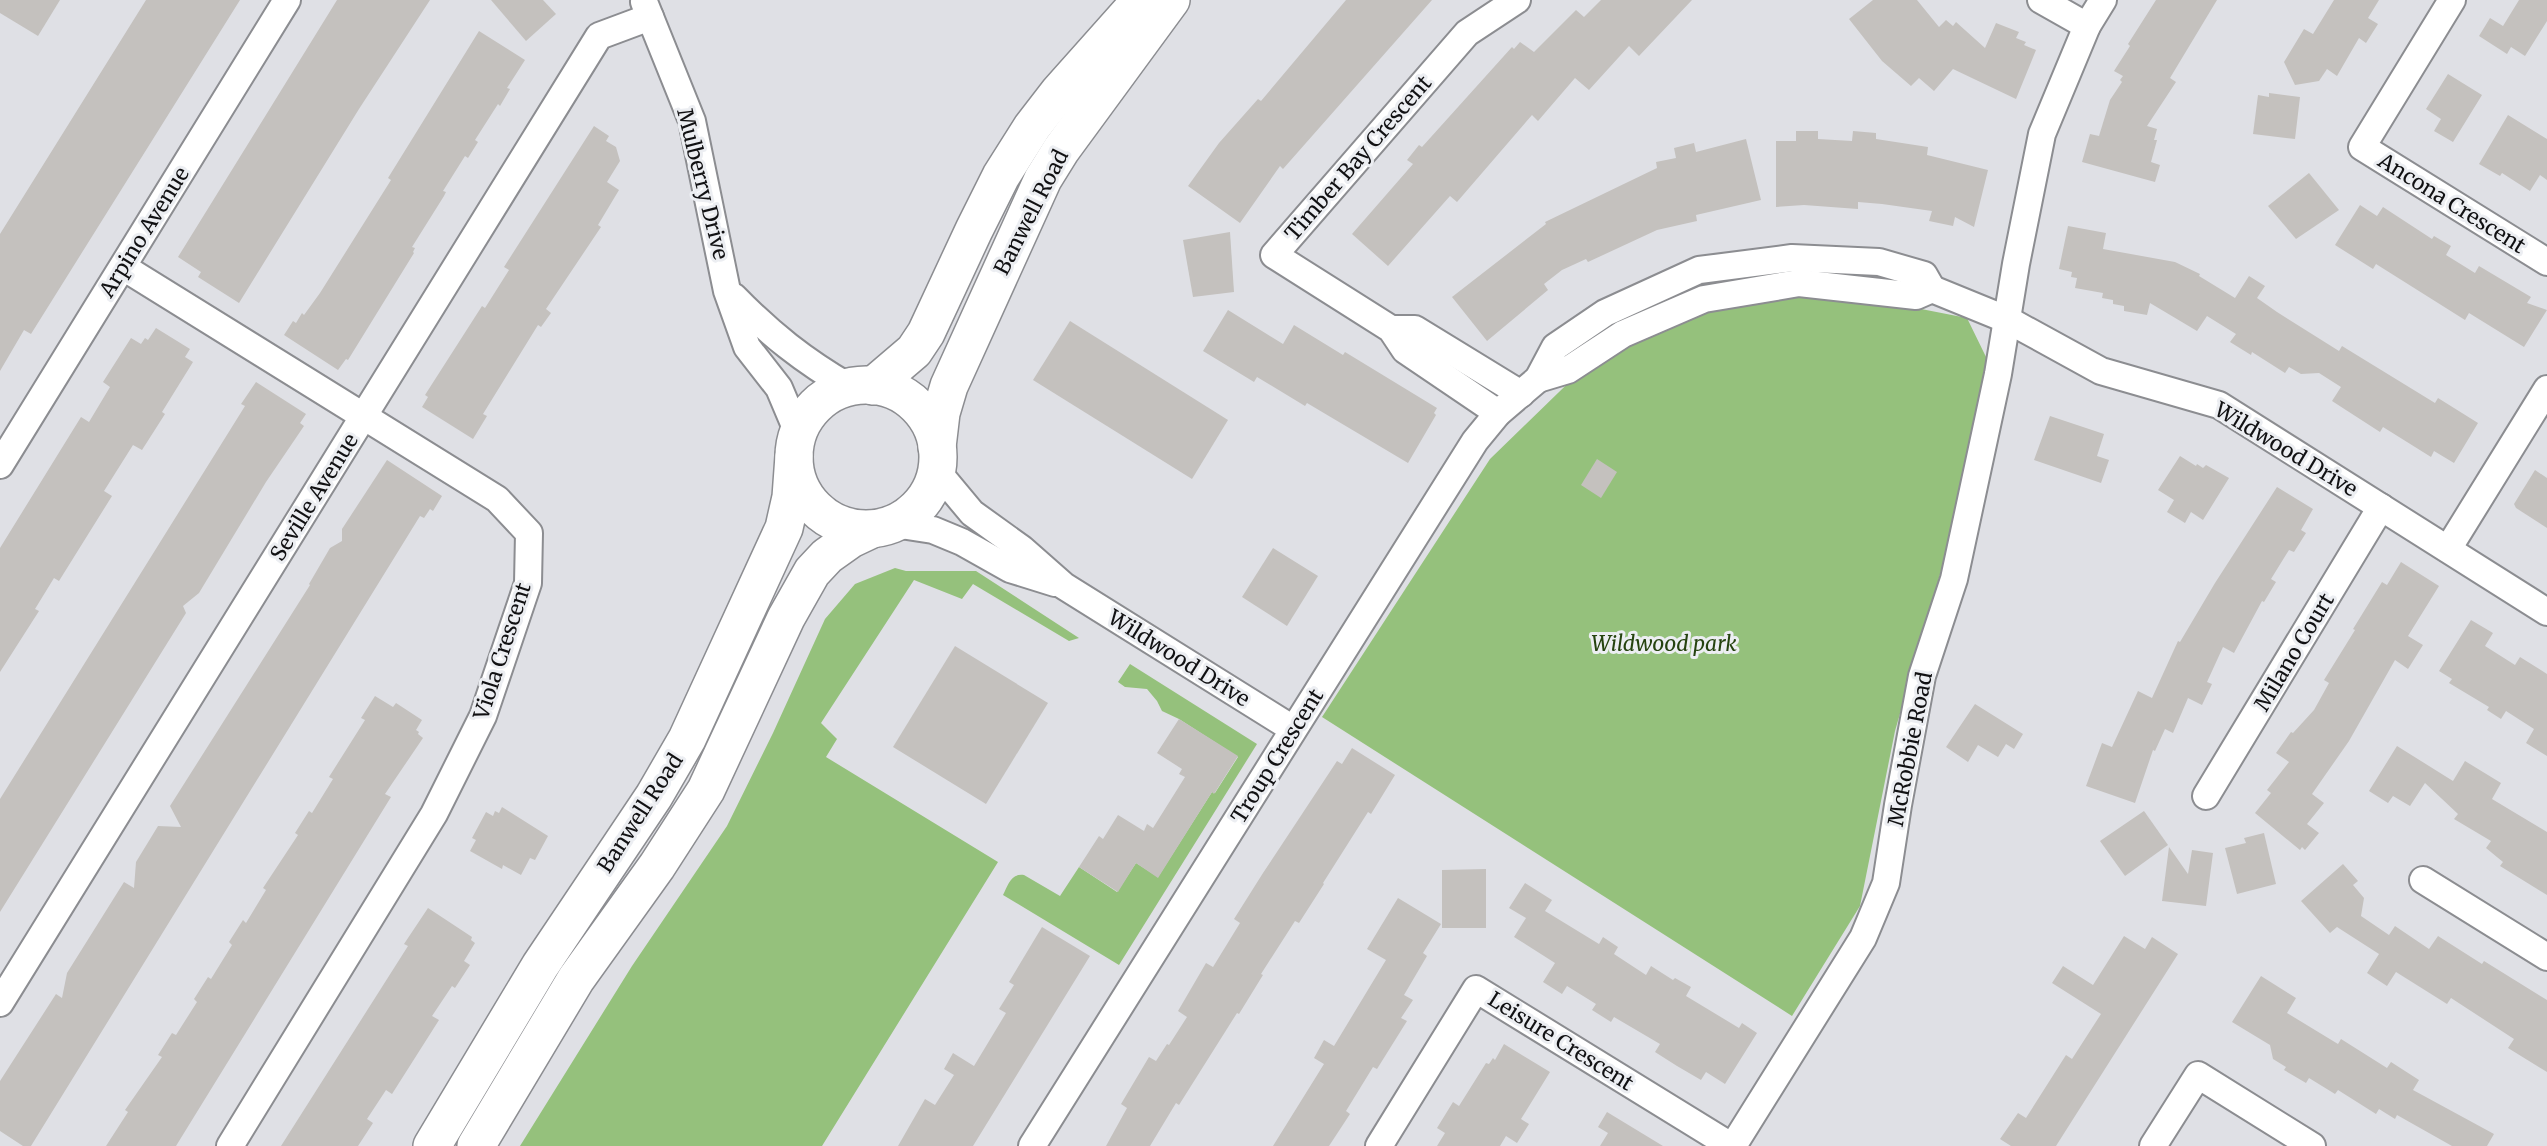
<svg xmlns="http://www.w3.org/2000/svg" width="2547" height="1146" font-family="Merriweather,serif">
<style>
.green{fill:#95c17c}
.building{fill:#c4c1be}
.lines{fill:none;stroke-linecap:round;stroke-linejoin:round}
.minor-casing{stroke:#8c8d91;stroke-width:30}
.secondary-casing{stroke:#8c8d91;stroke-width:40}
.minor{stroke:#fff;stroke-width:26}
.secondary{stroke:#fff;stroke-width:37}
.labels{text-anchor:middle;dominant-baseline:central;stroke-width:6;stroke-linejoin:round;paint-order:stroke}
.street-label{font-size:21px;fill:#111113;stroke:#eceef2}
.park-label{font-size:21px;font-style:italic;fill:#25430f;stroke:#eceef2}
</style>
<rect width="100%" height="100%" fill="#dfe0e5"/>
<g class="green">
<path d="M 1855,296 L 1967,318 L 1987,359 L 1947,550 L 1895,731 L 1860,906 L 1792,1016 L 1322,717 L 1490,459 L 1593,359 L 1723,300 Z"/>
<path d="M 895,568 L 906,571 L 976,571 L 1079,638 L 1069,641 L 973,584 L 962,599 L 914,580 L 821,723 L 837,739 L 826,757 L 998,862 L 822,1146 L 520,1146 L 632,966 L 727,826 L 773,733 L 825,619 L 855,584 Z"/>
<path d="M 1130,664 L 1257,744 L 1119,965 L 1003,895 C 1008,885 1011,873 1024,875 L 1060,896 L 1079,867 L 1117,892 L 1136,863 L 1158,877 L 1212,792 L 1215,793 L 1238,757 L 1179,719 L 1162,711 L 1157,701 L 1147,689 L 1125,687 L 1118,682 Z"/>
</g>
<g class="building">
<path d="M 0,0 L 60,0 L 38,36 L 0,13 Z"/>
<path d="M 146,0 L 240,0 L 31,334 L 24,330 L 0,371 L 0,234 Z"/>
<path d="M 337,0 L 430,0 L 359,109 L 239,303 L 198,277 L 201,272 L 178,257 Z"/>
<path d="M 491,0 L 543,0 L 556,14 L 526,41 Z"/>
<path d="M 1346,0 L 1432,0 L 1283,169 L 1280,166 L 1240,223 L 1188,186 L 1219,143 L 1258,99 L 1261,101 Z"/>
<path d="M 1601,0 L 1692,0 L 1639,56 L 1629,46 L 1589,90 L 1575,78 L 1538,121 L 1532,115 L 1457,202 L 1450,196 L 1388,266 L 1352,234 L 1413,164 L 1407,160 L 1419,145 L 1422,147 L 1512,47 L 1514,49 L 1520,42 L 1534,52 L 1576,10 L 1584,17 Z"/>
<path d="M 1873,0 L 1917,0 L 1939,27 L 1946,20 L 1953,26 L 1956,22 L 1985,48 L 1996,23 L 2019,32 L 2016,38 L 2026,42 L 2024,45 L 2036,50 L 2016,99 L 1953,69 L 1934,91 L 1919,78 L 1911,86 L 1882,61 L 1849,19 Z"/>
<path d="M 2156,0 L 2217,0 L 2170,78 L 2176,82 L 2147,126 L 2157,129 L 2154,140 L 2157,140 L 2151,162 L 2160,165 L 2155,182 L 2082,162 L 2090,134 L 2099,136 L 2110,100 L 2122,82 L 2120,80 L 2123,76 L 2114,71 L 2130,46 L 2128,44 Z"/>
<path d="M 2334,0 L 2379,0 L 2368,18 L 2378,24 L 2366,43 L 2359,38 L 2337,76 L 2327,69 L 2319,81 L 2295,85 L 2284,62 L 2304,29 L 2313,34 Z"/>
<path d="M 2519,0 L 2547,0 L 2547,21 L 2525,56 L 2511,47 L 2507,54 L 2479,36 L 2490,18 L 2503,26 Z"/>
<path d="M 479,31 L 525,60 L 507,88 L 510,89 L 500,106 L 498,104 L 475,140 L 478,142 L 468,158 L 465,156 L 443,191 L 446,192 L 444,196 L 412,247 L 415,248 L 413,252 L 414,253 L 348,360 L 346,359 L 338,370 L 284,335 L 293,321 L 296,323 L 302,313 L 304,315 L 320,293 L 391,180 L 388,178 Z"/>
<path d="M 2448,74 L 2482,95 L 2453,142 L 2434,131 L 2441,119 L 2426,109 Z"/>
<path d="M 2269,93 L 2300,97 L 2295,139 L 2253,134 L 2258,95 L 2269,97 Z"/>
<path d="M 2508,115 L 2547,139 L 2547,180 L 2540,175 L 2530,191 L 2502,173 L 2500,176 L 2479,164 Z"/>
<path d="M 594,126 L 609,136 L 606,141 L 616,147 L 620,161 L 607,182 L 619,190 L 598,225 L 601,227 L 546,309 L 551,313 L 541,327 L 538,325 L 483,414 L 487,416 L 473,439 L 422,407 L 428,397 L 425,395 L 482,306 L 485,308 L 509,270 L 504,267 Z"/>
<path d="M 1796,131 L 1818,131 L 1818,139 L 1852,141 L 1853,131 L 1876,133 L 1876,139 L 1928,147 L 1927,155 L 1988,170 L 1974,227 L 1955,217 L 1953,226 L 1929,221 L 1932,211 L 1882,204 L 1858,202 L 1858,209 L 1804,205 L 1776,207 L 1776,141 L 1796,141 Z"/>
<path d="M 1746,139 L 1761,200 L 1696,215 L 1697,221 L 1657,230 L 1588,262 L 1586,259 L 1562,270 L 1544,284 L 1548,290 L 1487,341 L 1452,297 L 1546,224 L 1545,222 L 1657,168 L 1656,162 L 1676,158 L 1674,148 L 1694,143 L 1696,152 Z"/>
<path d="M 2309,173 L 2339,210 L 2296,239 L 2268,206 Z"/>
<path d="M 2360,205 L 2377,216 L 2383,207 L 2432,239 L 2434,236 L 2451,246 L 2446,255 L 2475,273 L 2479,266 L 2531,297 L 2527,303 L 2547,310 L 2524,347 L 2469,313 L 2465,320 L 2376,264 L 2373,269 L 2335,245 Z"/>
<path d="M 2068,226 L 2106,233 L 2103,249 L 2175,262 L 2200,274 L 2199,276 L 2235,298 L 2249,276 L 2265,286 L 2257,298 L 2277,312 L 2339,351 L 2342,346 L 2435,403 L 2438,398 L 2478,423 L 2454,463 L 2434,451 L 2431,457 L 2383,427 L 2380,432 L 2332,401 L 2341,387 L 2319,373 L 2301,374 L 2289,367 L 2285,373 L 2252,352 L 2251,355 L 2230,342 L 2236,334 L 2207,316 L 2197,331 L 2150,303 L 2147,315 L 2124,311 L 2124,306 L 2113,304 L 2113,300 L 2102,298 L 2103,293 L 2075,288 L 2077,278 L 2071,277 L 2072,272 L 2059,269 Z"/>
<path d="M 1230,232 L 1234,292 L 1193,297 L 1183,240 Z"/>
<path d="M 1228,310 L 1283,344 L 1294,325 L 1343,355 L 1345,352 L 1437,408 L 1434,413 L 1436,415 L 1408,463 L 1307,403 L 1305,406 L 1257,377 L 1254,382 L 1203,351 Z"/>
<path d="M 1070,321 L 1228,420 L 1192,479 L 1033,380 Z"/>
<path d="M 156,328 L 190,349 L 185,357 L 193,362 L 162,412 L 165,414 L 142,450 L 133,445 L 104,491 L 112,496 L 59,581 L 54,578 L 35,609 L 39,611 L 0,672 L 0,548 L 81,417 L 89,422 L 110,387 L 103,382 L 131,338 L 141,344 L 145,338 L 148,340 Z"/>
<path d="M 256,382 L 306,414 L 300,423 L 304,426 L 266,482 L 199,593 L 183,606 L 186,613 L 0,912 L 0,799 L 245,406 L 241,404 Z"/>
<path d="M 2050,416 L 2104,434 L 2097,456 L 2109,460 L 2101,483 L 2034,460 Z"/>
<path d="M 2180,456 L 2196,466 L 2197,464 L 2203,468 L 2206,465 L 2229,478 L 2203,520 L 2191,512 L 2185,523 L 2167,512 L 2174,500 L 2158,490 Z"/>
<path d="M 1597,459 L 1617,472 L 1601,498 L 1581,485 Z"/>
<path d="M 387,460 L 442,496 L 433,511 L 430,509 L 424,518 L 420,516 L 31,1146 L 23,1146 L 0,1131 L 0,1081 L 56,994 L 62,998 L 67,973 L 124,882 L 134,888 L 136,862 L 158,826 L 181,827 L 170,806 L 310,585 L 309,584 L 330,548 L 342,541 L 342,529 Z"/>
<path d="M 2535,470 L 2547,478 L 2547,528 L 2516,508 L 2514,504 Z"/>
<path d="M 2277,487 L 2313,509 L 2301,530 L 2306,533 L 2294,552 L 2289,550 L 2271,579 L 2276,582 L 2264,602 L 2262,601 L 2234,653 L 2223,647 L 2207,682 L 2212,684 L 2202,705 L 2188,698 L 2173,733 L 2165,729 L 2155,751 L 2153,750 L 2135,803 L 2086,786 L 2102,743 L 2112,747 L 2138,691 L 2152,698 L 2178,641 L 2180,642 L 2215,583 Z"/>
<path d="M 1273,548 L 1318,576 L 1287,626 L 1242,597 Z"/>
<path d="M 2401,562 L 2439,586 L 2408,636 L 2423,645 L 2408,669 L 2395,660 L 2349,741 L 2312,794 L 2324,803 L 2307,824 L 2319,833 L 2305,850 L 2302,847 L 2300,850 L 2255,813 L 2271,793 L 2267,790 L 2289,762 L 2276,753 L 2291,732 L 2293,733 L 2314,710 L 2329,683 L 2324,680 L 2355,630 L 2353,629 L 2382,582 L 2387,585 Z"/>
<path d="M 2471,620 L 2493,633 L 2485,646 L 2515,665 L 2520,657 L 2547,674 L 2547,756 L 2526,743 L 2534,729 L 2506,711 L 2501,719 L 2487,710 L 2489,707 L 2449,683 L 2452,679 L 2439,671 Z"/>
<path d="M 955,646 L 1048,703 L 986,804 L 893,747 Z"/>
<path d="M 375,696 L 393,707 L 396,703 L 422,720 L 416,730 L 419,732 L 418,734 L 423,738 L 385,794 L 391,797 L 176,1146 L 106,1146 L 128,1112 L 125,1110 L 162,1057 L 158,1055 L 172,1033 L 176,1035 L 197,1002 L 194,999 L 208,977 L 211,979 L 232,945 L 229,942 L 243,920 L 246,923 L 266,890 L 263,888 L 298,835 L 295,833 L 309,811 L 312,813 L 333,779 L 329,777 L 365,720 L 361,718 Z"/>
<path d="M 1975,704 L 2023,734 L 2014,749 L 2006,744 L 1998,757 L 1978,745 L 1968,762 L 1946,747 Z"/>
<path d="M 1179,719 L 1238,756 L 1214,794 L 1212,792 L 1158,878 L 1136,863 L 1118,892 L 1079,867 L 1099,836 L 1103,839 L 1118,815 L 1144,831 L 1147,824 L 1153,828 L 1185,777 L 1179,774 L 1182,769 L 1157,753 Z"/>
<path d="M 2397,746 L 2453,781 L 2465,761 L 2501,783 L 2492,799 L 2547,832 L 2547,895 L 2500,866 L 2503,862 L 2486,848 L 2491,841 L 2454,819 L 2458,814 L 2425,783 L 2410,806 L 2393,796 L 2388,803 L 2369,791 Z"/>
<path d="M 1352,748 L 1395,775 L 1371,814 L 1368,812 L 1323,883 L 1324,884 L 1299,923 L 1295,921 L 1261,974 L 1263,975 L 1239,1014 L 1237,1013 L 1179,1105 L 1176,1103 L 1150,1146 L 1106,1146 L 1127,1108 L 1121,1104 L 1149,1057 L 1156,1061 L 1167,1044 L 1169,1045 L 1187,1017 L 1178,1011 L 1206,963 L 1213,967 L 1240,923 L 1234,919 L 1263,873 L 1337,761 L 1342,764 Z"/>
<path d="M 502,807 L 548,836 L 535,860 L 530,858 L 521,875 L 503,865 L 502,869 L 470,851 L 476,840 L 472,838 L 486,812 L 493,816 L 495,811 L 499,813 Z"/>
<path d="M 2144,811 L 2168,845 L 2125,876 L 2100,841 Z"/>
<path d="M 2264,833 L 2276,884 L 2237,894 L 2225,848 L 2246,843 L 2244,838 Z"/>
<path d="M 2169,847 L 2188,874 L 2192,850 L 2213,853 L 2206,906 L 2162,901 Z"/>
<path d="M 2343,864 L 2358,881 L 2353,885 L 2364,898 L 2361,916 L 2389,935 L 2395,926 L 2429,949 L 2438,936 L 2482,964 L 2484,961 L 2547,1000 L 2547,1072 L 2508,1048 L 2514,1039 L 2451,998 L 2447,1004 L 2396,972 L 2387,986 L 2367,973 L 2379,954 L 2337,927 L 2330,933 L 2301,901 Z"/>
<path d="M 1486,869 L 1486,928 L 1442,928 L 1442,870 Z"/>
<path d="M 1525,883 L 1552,900 L 1545,911 L 1599,944 L 1603,937 L 1618,947 L 1614,954 L 1646,975 L 1651,966 L 1673,980 L 1675,978 L 1691,987 L 1686,996 L 1739,1028 L 1742,1023 L 1757,1033 L 1725,1084 L 1706,1072 L 1701,1080 L 1677,1066 L 1655,1052 L 1660,1044 L 1614,1017 L 1611,1022 L 1592,1010 L 1596,1004 L 1567,986 L 1562,994 L 1543,982 L 1555,963 L 1514,937 L 1526,918 L 1509,908 Z"/>
<path d="M 1398,898 L 1441,924 L 1423,953 L 1427,956 L 1404,995 L 1413,1000 L 1401,1018 L 1407,1021 L 1377,1069 L 1373,1067 L 1346,1111 L 1350,1114 L 1329,1146 L 1273,1146 L 1324,1064 L 1314,1058 L 1324,1040 L 1334,1046 L 1386,960 L 1367,949 Z"/>
<path d="M 428,908 L 472,937 L 471,940 L 475,943 L 464,961 L 470,965 L 455,988 L 452,986 L 432,1016 L 439,1020 L 392,1094 L 386,1090 L 367,1119 L 373,1123 L 358,1146 L 281,1146 L 408,946 L 404,944 Z"/>
<path d="M 1042,927 L 1090,956 L 973,1146 L 898,1146 L 925,1099 L 935,1105 L 954,1075 L 944,1069 L 953,1053 L 974,1066 L 1006,1013 L 999,1009 L 1014,985 L 1009,982 Z"/>
<path d="M 2124,936 L 2145,949 L 2152,937 L 2178,954 L 2056,1146 L 2011,1146 L 2000,1139 L 2018,1113 L 2026,1118 L 2066,1055 L 2072,1059 L 2101,1014 L 2052,983 L 2063,966 L 2093,985 Z"/>
<path d="M 2261,976 L 2296,998 L 2287,1013 L 2338,1044 L 2341,1039 L 2387,1068 L 2391,1062 L 2419,1080 L 2413,1090 L 2494,1134 L 2487,1146 L 2452,1146 L 2397,1115 L 2395,1119 L 2379,1109 L 2376,1114 L 2338,1090 L 2335,1094 L 2309,1078 L 2306,1083 L 2284,1070 L 2286,1067 L 2273,1059 L 2270,1045 L 2232,1022 Z"/>
<path d="M 1504,1044 L 1550,1072 L 1521,1119 L 1529,1124 L 1517,1143 L 1506,1136 L 1500,1146 L 1437,1146 L 1445,1133 L 1437,1128 L 1453,1102 L 1459,1106 L 1486,1063 L 1489,1064 L 1493,1058 L 1495,1060 Z"/>
<path d="M 1607,1112 L 1663,1146 L 1600,1146 L 1608,1133 L 1598,1127 Z"/>
</g>
<g class="lines">
<g class="minor-casing">
<g id="minor">
<path d="M 2041,0 L 2087,26"/>
<path d="M 2452,0 L 2362,147 L 2547,262"/>
<path d="M 644,2 L 692,121 L 727,291 L 747,347 L 779,388 L 798,433"/>
<path d="M 123,267 L 497,499 L 529,533 L 528,583 L 483,716 L 434,814 L 230,1146"/>
<path d="M 1932,289 L 2008,320 L 2101,371 L 2219,405 L 2547,612"/>
<path d="M 734,297 C 770,334 804,361 849,387"/>
<path d="M 1391,329 L 1415,329 L 1521,394"/>
<path d="M 1538,379 L 1568,370 L 1623,334 L 1704,299 L 1799,283 L 1916,296 L 1932,289"/>
<path d="M 1498,413 L 1405,350 L 1391,329 L 1274,255 L 1467,33 L 1517,0"/>
<path d="M 0,465 L 287,0"/>
<path d="M 937,471 L 972,513 L 1022,549 L 1064,586 L 1293,729"/>
<path d="M 894,524 L 933,530 L 962,542 L 1010,569 L 1055,583"/>
<path d="M 2448,549 L 2547,389"/>
<path d="M 2206,796 L 2381,507"/>
<path d="M 2423,880 L 2547,957"/>
<path d="M 0,1003 L 599,36 L 650,17"/>
<path d="M 1032,1146 L 1475,441 L 1498,413 L 1538,379 L 1555,347 L 1605,313 L 1699,270 L 1792,258 L 1879,262 L 1924,275 L 1932,289"/>
<path d="M 1379,1146 L 1476,989 L 1731,1146"/>
<path d="M 1733,1146 L 1863,938 L 1886,883 L 1898,805 L 1922,676 L 1954,579 L 1998,374 L 2016,264 L 2042,134 L 2087,26 L 2103,0"/>
<path d="M 2153,1146 L 2198,1075 L 2312,1146"/>
</g>
</g>
<g class="secondary-casing">
<g id="secondary">
<circle cx="866" cy="457" r="72"/>
<path d="M 873,386 L 914,351 L 926,333 L 974,230 L 1001,176 L 1032,127 L 1059,92 L 1141,0"/>
<path d="M 937,447 L 941,413 L 949,386 L 1043,179 L 1061,150 L 1171,0"/>
<path d="M 432,1146 L 540,966 L 654,796 L 687,739 L 784,528 L 791,497 L 794,456"/>
<path d="M 476,1146 L 576,979 L 657,866 L 706,790 L 786,618 L 812,572 L 827,556 L 851,539 L 870,530"/>
</g>
</g>
<use href="#minor" class="minor"/>
<use href="#secondary" class="secondary"/>
</g>
<g class="labels">
<g class="street-label">
<text transform="translate(1358 158) rotate(-49)">Timber Bay Crescent</text>
<text transform="translate(703 184) rotate(76)">Mulberry Drive</text>
<text transform="translate(2452 203) rotate(32)">Ancona Crescent</text>
<text transform="translate(1031 212) rotate(-63)">Banwell Road</text>
<text transform="translate(144 232) rotate(-58)">Arpino Avenue</text>
<text transform="translate(2286 449) rotate(31)">Wildwood Drive</text>
<text transform="translate(314 497) rotate(-58)">Seville Avenue</text>
<text transform="translate(502 651) rotate(-72)">Viola Crescent</text>
<text transform="translate(2294 652) rotate(-59)">Milano Court</text>
<text transform="translate(1179 658) rotate(32)">Wildwood Drive</text>
<text transform="translate(1910 749) rotate(-79)">McRobbie Road</text>
<text transform="translate(1277 756) rotate(-58)">Troup Crescent</text>
<text transform="translate(640 813) rotate(-57)">Banwell Road</text>
<text transform="translate(1561 1041) rotate(32)">Leisure Crescent</text>
</g>
<g class="park-label">
<text x="1664" y="643">Wildwood park</text>
</g>
</g>
</svg>
